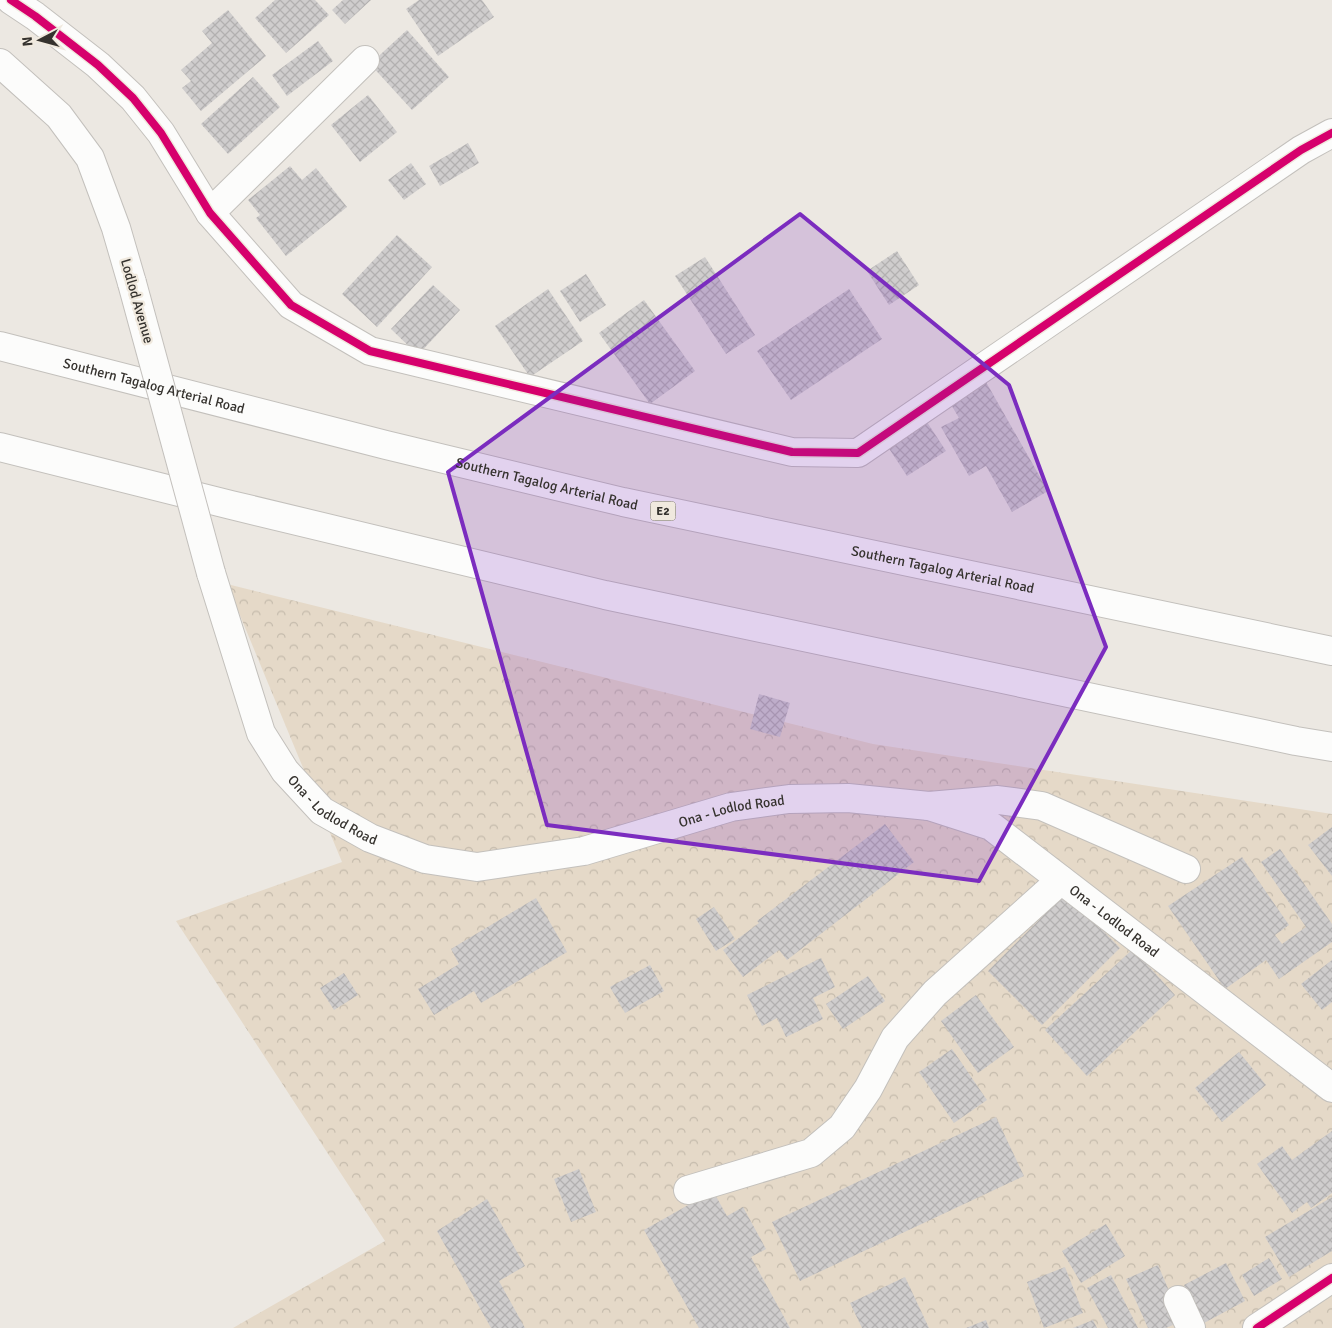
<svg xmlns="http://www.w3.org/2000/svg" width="1332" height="1328" font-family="Signika,sans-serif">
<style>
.forest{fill:url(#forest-crowns)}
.building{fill:url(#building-cross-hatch)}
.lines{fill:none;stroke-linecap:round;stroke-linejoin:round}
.minor-casing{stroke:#c3c0bc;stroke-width:30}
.major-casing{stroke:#c3c0bc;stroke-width:30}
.highway-casing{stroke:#c3c0bc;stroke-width:30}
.minor{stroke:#fcfcfb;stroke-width:28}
.major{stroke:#fcfcfb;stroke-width:28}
.highway{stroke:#fcfcfb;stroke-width:28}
.major-bridge-casing{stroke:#c3c0bc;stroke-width:30;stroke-linecap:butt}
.major-bridge{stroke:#fcfcfb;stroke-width:28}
.cycleway-casing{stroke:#f0e9de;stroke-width:11}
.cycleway{stroke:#d6006c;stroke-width:8}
.marked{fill:#7b2cbf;fill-opacity:0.2;stroke:#7b2cbf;stroke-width:4;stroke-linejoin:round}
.labels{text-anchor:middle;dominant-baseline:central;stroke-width:4.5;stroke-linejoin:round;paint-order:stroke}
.shield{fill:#f0e9de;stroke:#6d6963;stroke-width:1}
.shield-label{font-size:12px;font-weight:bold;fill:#35322e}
.street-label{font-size:14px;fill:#35322e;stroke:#f0e9de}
</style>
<defs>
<pattern id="forest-crowns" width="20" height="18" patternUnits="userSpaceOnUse" patternTransform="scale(1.25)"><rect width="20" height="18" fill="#e5d9c8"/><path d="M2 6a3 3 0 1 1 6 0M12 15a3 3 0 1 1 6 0" fill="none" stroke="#c5bbac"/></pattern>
<pattern id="building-cross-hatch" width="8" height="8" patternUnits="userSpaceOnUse" patternTransform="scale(1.25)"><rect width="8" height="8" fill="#cfcdcd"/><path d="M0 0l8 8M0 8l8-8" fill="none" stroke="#b2b0b0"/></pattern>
</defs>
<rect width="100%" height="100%" fill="#ece8e2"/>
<path class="forest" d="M 227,584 L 873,744 L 1332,814 L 1332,1328 L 233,1328 L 385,1241 L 176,921 L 342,862 Z"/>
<g class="building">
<path d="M 275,0 L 315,0 L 329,15 L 286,53 L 255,18 Z"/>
<path d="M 343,0 L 371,0 L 345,24 L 332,10 Z"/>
<path d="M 419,0 L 482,0 L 494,17 L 438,56 L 406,9 Z"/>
<path d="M 228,10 L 266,56 L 201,111 L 182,88 L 191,81 L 181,70 L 212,43 L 202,31 Z"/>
<path d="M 407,30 L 449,77 L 412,110 L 370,64 Z"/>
<path d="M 318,41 L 333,61 L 287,96 L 272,75 Z"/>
<path d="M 253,77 L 280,107 L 228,154 L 201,124 Z"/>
<path d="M 368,95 L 397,132 L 360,162 L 331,125 Z"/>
<path d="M 468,143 L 479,163 L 440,186 L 429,166 Z"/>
<path d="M 411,163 L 426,184 L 404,200 L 388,180 Z"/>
<path d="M 290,166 L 302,180 L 316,168 L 347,207 L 286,256 L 256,218 L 260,215 L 248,200 Z"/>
<path d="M 397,235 L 432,267 L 377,327 L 342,294 Z"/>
<path d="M 897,251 L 919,285 L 889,305 L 867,271 Z"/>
<path d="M 705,257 L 755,335 L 726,354 L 675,276 Z"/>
<path d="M 586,274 L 606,305 L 580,322 L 560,291 Z"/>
<path d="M 433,285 L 460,310 L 418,355 L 391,329 Z"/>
<path d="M 548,289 L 583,341 L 530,377 L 495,326 Z"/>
<path d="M 849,289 L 882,339 L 791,400 L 757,351 Z"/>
<path d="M 644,300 L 695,371 L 650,404 L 599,333 Z"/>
<path d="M 986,382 L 1048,491 L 1012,512 L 986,466 L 969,476 L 941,427 L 959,418 L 950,403 Z"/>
<path d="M 925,419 L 946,451 L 907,476 L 886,444 Z"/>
<path d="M 759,694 L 790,703 L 780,737 L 750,729 Z"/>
<path d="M 885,824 L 914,862 L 787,960 L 779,950 L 743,977 L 723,950 L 759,923 L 757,921 Z"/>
<path d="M 1332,827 L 1332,876 L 1308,845 Z"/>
<path d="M 1280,849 L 1332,924 L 1332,942 L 1279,979 L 1266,960 L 1225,989 L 1168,906 L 1242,857 L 1289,925 L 1275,935 L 1282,944 L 1306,927 L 1261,862 Z"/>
<path d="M 1066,893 L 1120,948 L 1042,1025 L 988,971 Z"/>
<path d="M 536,898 L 567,952 L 481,1003 L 474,991 L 434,1015 L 418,989 L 459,964 L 451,949 Z"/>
<path d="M 714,907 L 735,939 L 716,951 L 696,919 Z"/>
<path d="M 1133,949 L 1175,995 L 1087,1076 L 1045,1030 Z"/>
<path d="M 821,958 L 835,987 L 813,998 L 823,1019 L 786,1037 L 777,1018 L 762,1026 L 747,995 Z"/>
<path d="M 1332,960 L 1332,1002 L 1322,1010 L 1301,984 Z"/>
<path d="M 650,965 L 664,991 L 625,1013 L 610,987 Z"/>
<path d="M 344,973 L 358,995 L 334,1010 L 320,988 Z"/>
<path d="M 868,976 L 885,1001 L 843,1029 L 826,1004 Z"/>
<path d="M 976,995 L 1014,1047 L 978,1073 L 941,1021 Z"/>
<path d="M 952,1049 L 987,1100 L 954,1123 L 919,1072 Z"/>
<path d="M 1239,1052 L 1266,1085 L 1222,1122 L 1195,1088 Z"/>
<path d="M 996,1117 L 1024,1176 L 800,1281 L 772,1222 Z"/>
<path d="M 1332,1131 L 1332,1193 L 1311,1208 L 1307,1202 L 1292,1213 L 1257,1164 L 1282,1146 L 1292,1160 Z"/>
<path d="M 579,1169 L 596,1212 L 571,1222 L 554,1179 Z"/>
<path d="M 713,1191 L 727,1216 L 743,1207 L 766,1249 L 751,1257 L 790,1328 L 699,1328 L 644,1230 Z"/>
<path d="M 1332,1197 L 1332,1251 L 1289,1277 L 1265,1237 Z"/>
<path d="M 487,1199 L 525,1266 L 499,1281 L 525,1328 L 491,1328 L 437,1231 Z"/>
<path d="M 1106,1224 L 1125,1256 L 1081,1283 L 1062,1251 Z"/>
<path d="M 1269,1258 L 1282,1279 L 1254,1296 L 1242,1275 Z"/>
<path d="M 1226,1263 L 1245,1301 L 1204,1323 L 1184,1285 Z"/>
<path d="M 1158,1265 L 1182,1321 L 1166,1328 L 1148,1328 L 1126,1279 Z"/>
<path d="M 1065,1267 L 1083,1313 L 1044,1328 L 1027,1282 Z"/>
<path d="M 1111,1275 L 1138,1328 L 1108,1328 L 1087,1288 Z"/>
<path d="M 905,1277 L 929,1328 L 862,1328 L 850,1303 Z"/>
<path d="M 986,1320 L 989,1328 L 966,1328 Z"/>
<path d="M 1093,1320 L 1097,1328 L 1073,1328 Z"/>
</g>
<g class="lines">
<g class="minor-casing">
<g id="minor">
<path d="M 11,0 L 35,16 L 98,65 L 133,98 L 161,133 L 210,213 L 291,305 L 370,351 L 792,452 L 858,453 L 1301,150 L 1332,133"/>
<path d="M 210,213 L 365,60"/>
<path d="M 929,806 L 998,800 L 1042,806 L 1186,869"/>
<path d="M 688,1190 L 811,1153 L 842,1127 L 868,1089 L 895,1038 L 935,993 L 1061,880"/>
<path d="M 1178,1300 L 1191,1328"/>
<path d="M 1257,1328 L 1332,1278"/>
</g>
</g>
<g class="major-casing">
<g id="major">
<path d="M 0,63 L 59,116 L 90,158 L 116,228 L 132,283"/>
<path id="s1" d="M 211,573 L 261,733 L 285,771 L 322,811 L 370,838 L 425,859 L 477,867 L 584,851 L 731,807 L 789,799 L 848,798 L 929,806 L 991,826 L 1332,1088"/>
</g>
</g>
<g class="highway-casing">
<g id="highway">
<path id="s2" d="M 0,346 L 386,445 L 623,502 L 1332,651"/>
<path d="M 0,447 L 231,505 L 605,595 L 1296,741 L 1332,747"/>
</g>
</g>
<use href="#minor" class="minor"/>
<use href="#major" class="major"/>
<use href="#highway" class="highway"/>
<g class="major-bridge-casing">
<path id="major-bridge" d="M 132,283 L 211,573"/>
</g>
<use href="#major-bridge" class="major-bridge"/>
<g class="cycleway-casing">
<g id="cycleway">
<path d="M 11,0 L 35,16 L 98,65 L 133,98 L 161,133 L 210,213 L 291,305 L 370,351 L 792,452 L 858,453 L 1301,150 L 1332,133"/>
<path d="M 1257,1328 L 1332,1278"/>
</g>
</g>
<use href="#cycleway" class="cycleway"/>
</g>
<path class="marked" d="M 800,214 L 1009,385 L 1106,647 L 979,881 L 547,825 L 448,472 Z"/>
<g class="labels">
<rect class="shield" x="650.5" y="501.5" width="25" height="19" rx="4"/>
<g class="shield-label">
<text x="663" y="511">E2</text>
</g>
<g class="street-label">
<text transform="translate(137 301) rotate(74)">Lodlod Avenue</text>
<text stroke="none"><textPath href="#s2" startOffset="159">Southern Tagalog Arterial Road</textPath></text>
<text stroke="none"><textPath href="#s2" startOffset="564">Southern Tagalog Arterial Road</textPath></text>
<text stroke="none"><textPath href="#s2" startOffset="969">Southern Tagalog Arterial Road</textPath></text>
<text stroke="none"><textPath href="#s1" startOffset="275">Ona - Lodlod Road</textPath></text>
<text stroke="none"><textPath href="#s1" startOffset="695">Ona - Lodlod Road</textPath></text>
<text stroke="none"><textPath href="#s1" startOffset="1115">Ona - Lodlod Road</textPath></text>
</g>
</g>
<g transform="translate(40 40) rotate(264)" stroke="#f0e9de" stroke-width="4" paint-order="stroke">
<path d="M0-4L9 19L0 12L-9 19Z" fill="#35322e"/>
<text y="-8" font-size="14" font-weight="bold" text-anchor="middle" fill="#35322e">N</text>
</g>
</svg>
